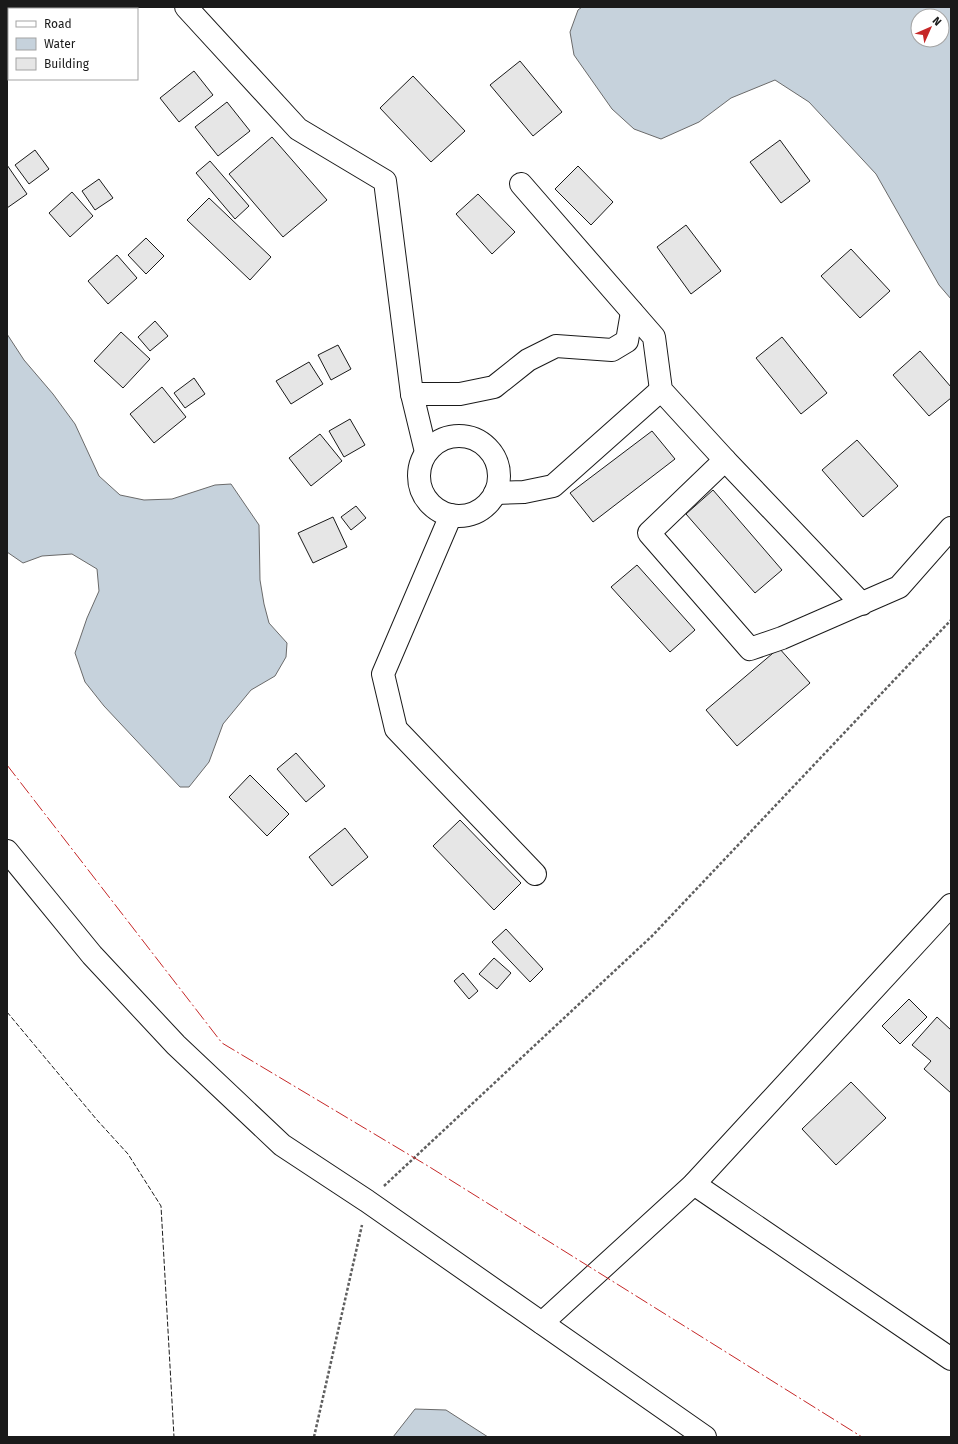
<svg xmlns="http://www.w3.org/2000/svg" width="958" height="1444" font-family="'Fira Sans',sans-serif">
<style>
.water{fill:#c6d2dc;stroke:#6a6a6a;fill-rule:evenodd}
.building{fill:#e6e6e6;stroke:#1a1a1a}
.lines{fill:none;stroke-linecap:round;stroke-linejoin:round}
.street-casing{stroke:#1a1a1a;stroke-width:24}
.path{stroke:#5f5f5f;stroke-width:2.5;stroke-dasharray:3 2;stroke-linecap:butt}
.street{stroke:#fff;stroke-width:22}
.fence{stroke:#1a1a1a;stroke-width:1;stroke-dasharray:5 2;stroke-linecap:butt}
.power{stroke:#c62828;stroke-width:1;stroke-dasharray:14 3 2 3;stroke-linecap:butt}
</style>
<rect width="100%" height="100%" fill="#fff"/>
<g class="water">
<path d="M 582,7 L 951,7 L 951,299 L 939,285 L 876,174 L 809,102 L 775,80 L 731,98 L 699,122 L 661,139 L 634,129 L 612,109 L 574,55 L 570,32 L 578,10 ZM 918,16 L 942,16 L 942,40 L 918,40 Z"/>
<path d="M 7,334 L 24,360 L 53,394 L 75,424 L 99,476 L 120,495 L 144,500 L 172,499 L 215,485 L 231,484 L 259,525 L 260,580 L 264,604 L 269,623 L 287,643 L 286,657 L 275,676 L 251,690 L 223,724 L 209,762 L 189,787 L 180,787 L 134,738 L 104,706 L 85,682 L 75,653 L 87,618 L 99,591 L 97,569 L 72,554 L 42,556 L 23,563 L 7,552 Z"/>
<path d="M 415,1409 L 446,1410 L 488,1437 L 393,1437 Z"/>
</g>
<g class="building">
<path d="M 520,61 L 562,112 L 533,136 L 490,85 Z"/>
<path d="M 194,71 L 213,95 L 179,122 L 160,98 Z"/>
<path d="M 413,76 L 465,131 L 431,162 L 380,108 Z"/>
<path d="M 227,102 L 250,131 L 218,156 L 195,127 Z"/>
<path d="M 272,137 L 327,200 L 283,237 L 229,174 Z"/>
<path d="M 780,140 L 810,181 L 781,203 L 750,162 Z"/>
<path d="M 35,150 L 49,169 L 29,184 L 15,165 Z"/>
<path d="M 210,161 L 249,206 L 235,219 L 196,173 Z"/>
<path d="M 7,165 L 27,194 L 7,208 Z"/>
<path d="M 578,166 L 613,202 L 591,225 L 555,189 Z"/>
<path d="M 99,179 L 113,198 L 95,210 L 82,191 Z"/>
<path d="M 72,192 L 93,216 L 70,237 L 49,213 Z"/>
<path d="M 478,194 L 515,232 L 492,254 L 456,214 Z"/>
<path d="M 209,198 L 271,257 L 250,280 L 187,220 Z"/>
<path d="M 686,225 L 721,271 L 691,294 L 657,247 Z"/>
<path d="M 146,238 L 164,256 L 146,274 L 128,255 Z"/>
<path d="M 851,249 L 890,291 L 860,318 L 821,276 Z"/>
<path d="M 117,255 L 137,278 L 108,304 L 88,281 Z"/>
<path d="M 155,321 L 168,336 L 150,351 L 138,337 Z"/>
<path d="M 121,332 L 150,359 L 123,388 L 94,361 Z"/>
<path d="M 782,337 L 827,393 L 801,414 L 756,358 Z"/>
<path d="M 338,345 L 351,369 L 331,380 L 318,355 Z"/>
<path d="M 920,351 L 951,387 L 951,398 L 929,416 L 893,375 Z"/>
<path d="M 309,362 L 323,384 L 291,404 L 276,381 Z"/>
<path d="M 194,378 L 205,394 L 185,408 L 174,393 Z"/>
<path d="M 162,387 L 186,417 L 154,443 L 130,414 Z"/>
<path d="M 350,419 L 365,445 L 344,457 L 329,431 Z"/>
<path d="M 652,431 L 675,459 L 593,522 L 570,493 Z"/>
<path d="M 320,434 L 342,461 L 311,486 L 289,458 Z"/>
<path d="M 857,440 L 898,486 L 863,517 L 822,470 Z"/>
<path d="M 713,490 L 782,570 L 755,593 L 686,514 Z"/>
<path d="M 356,506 L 366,518 L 351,530 L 341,517 Z"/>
<path d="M 333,517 L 347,547 L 313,563 L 298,533 Z"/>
<path d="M 637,565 L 695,630 L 670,652 L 611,587 Z"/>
<path d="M 779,648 L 810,683 L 737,746 L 706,710 Z"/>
<path d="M 296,753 L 325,786 L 306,802 L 277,769 Z"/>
<path d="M 250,775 L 289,814 L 267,836 L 229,797 Z"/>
<path d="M 460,820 L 521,883 L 494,910 L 433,846 Z"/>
<path d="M 345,828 L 368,857 L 332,886 L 309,857 Z"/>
<path d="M 506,929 L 543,969 L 530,982 L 492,942 Z"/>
<path d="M 494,958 L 511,973 L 497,989 L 479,974 Z"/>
<path d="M 463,973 L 478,991 L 469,999 L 454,981 Z"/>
<path d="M 909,999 L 927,1017 L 900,1044 L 882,1026 Z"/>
<path d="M 937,1017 L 951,1030 L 951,1093 L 924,1069 L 931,1061 L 912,1045 Z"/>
<path d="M 851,1082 L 886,1118 L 836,1165 L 802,1129 Z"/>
</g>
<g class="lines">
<g class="street-casing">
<g id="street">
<path d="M 186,7 L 298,129 L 385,181 L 412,394"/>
<path d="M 521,184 L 654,337 L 661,390 L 725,460"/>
<circle cx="459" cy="476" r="40"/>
<path d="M 426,452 L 412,394 L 460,394 L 494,387 L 528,360 L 556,346 L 612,350 L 627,341 L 632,312"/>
<path d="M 495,493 L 524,492 L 553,486 L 661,390"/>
<path d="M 451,515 L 383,674 L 396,729 L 535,874"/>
<path d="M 862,604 L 725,460 L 649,533 L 750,649 L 782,638 L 899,587 L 951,528"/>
<path d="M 7,851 L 92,955 L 176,1045 L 282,1145 L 367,1201 L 705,1437"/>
<path d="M 694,1184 L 951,1359"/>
<path d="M 542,1323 L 694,1184 L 951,905"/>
</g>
</g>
<g class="path">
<path d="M 384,1186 L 652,936 L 951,620"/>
<path d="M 314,1437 L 362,1225"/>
</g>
<use href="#street" class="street"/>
<path class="fence" d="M 7,1012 L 97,1120 L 128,1154 L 161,1206 L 174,1437"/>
<path class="power" d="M 7,765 L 222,1043 L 428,1166 L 862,1437"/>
</g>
<rect width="958" height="1444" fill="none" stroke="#1a1a1a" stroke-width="16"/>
<rect x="8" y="8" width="130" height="72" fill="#ffffff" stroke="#a3a3a3"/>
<rect x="16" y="21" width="20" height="6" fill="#ffffff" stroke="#a3a3a3"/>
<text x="44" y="28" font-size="12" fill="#1a1a1a">Road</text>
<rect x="16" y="38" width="20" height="12" fill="#c6d2dc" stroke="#a3a3a3"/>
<text x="44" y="48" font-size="12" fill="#1a1a1a">Water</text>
<rect x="16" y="58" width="20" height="12" fill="#e6e6e6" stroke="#a3a3a3"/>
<text x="44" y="68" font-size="12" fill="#1a1a1a">Building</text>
<g transform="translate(930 28) rotate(45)"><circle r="19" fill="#ffffff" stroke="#a3a3a3"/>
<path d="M0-3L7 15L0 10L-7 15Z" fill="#c62828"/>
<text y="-6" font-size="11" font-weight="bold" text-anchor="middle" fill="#1a1a1a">N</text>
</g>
</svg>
